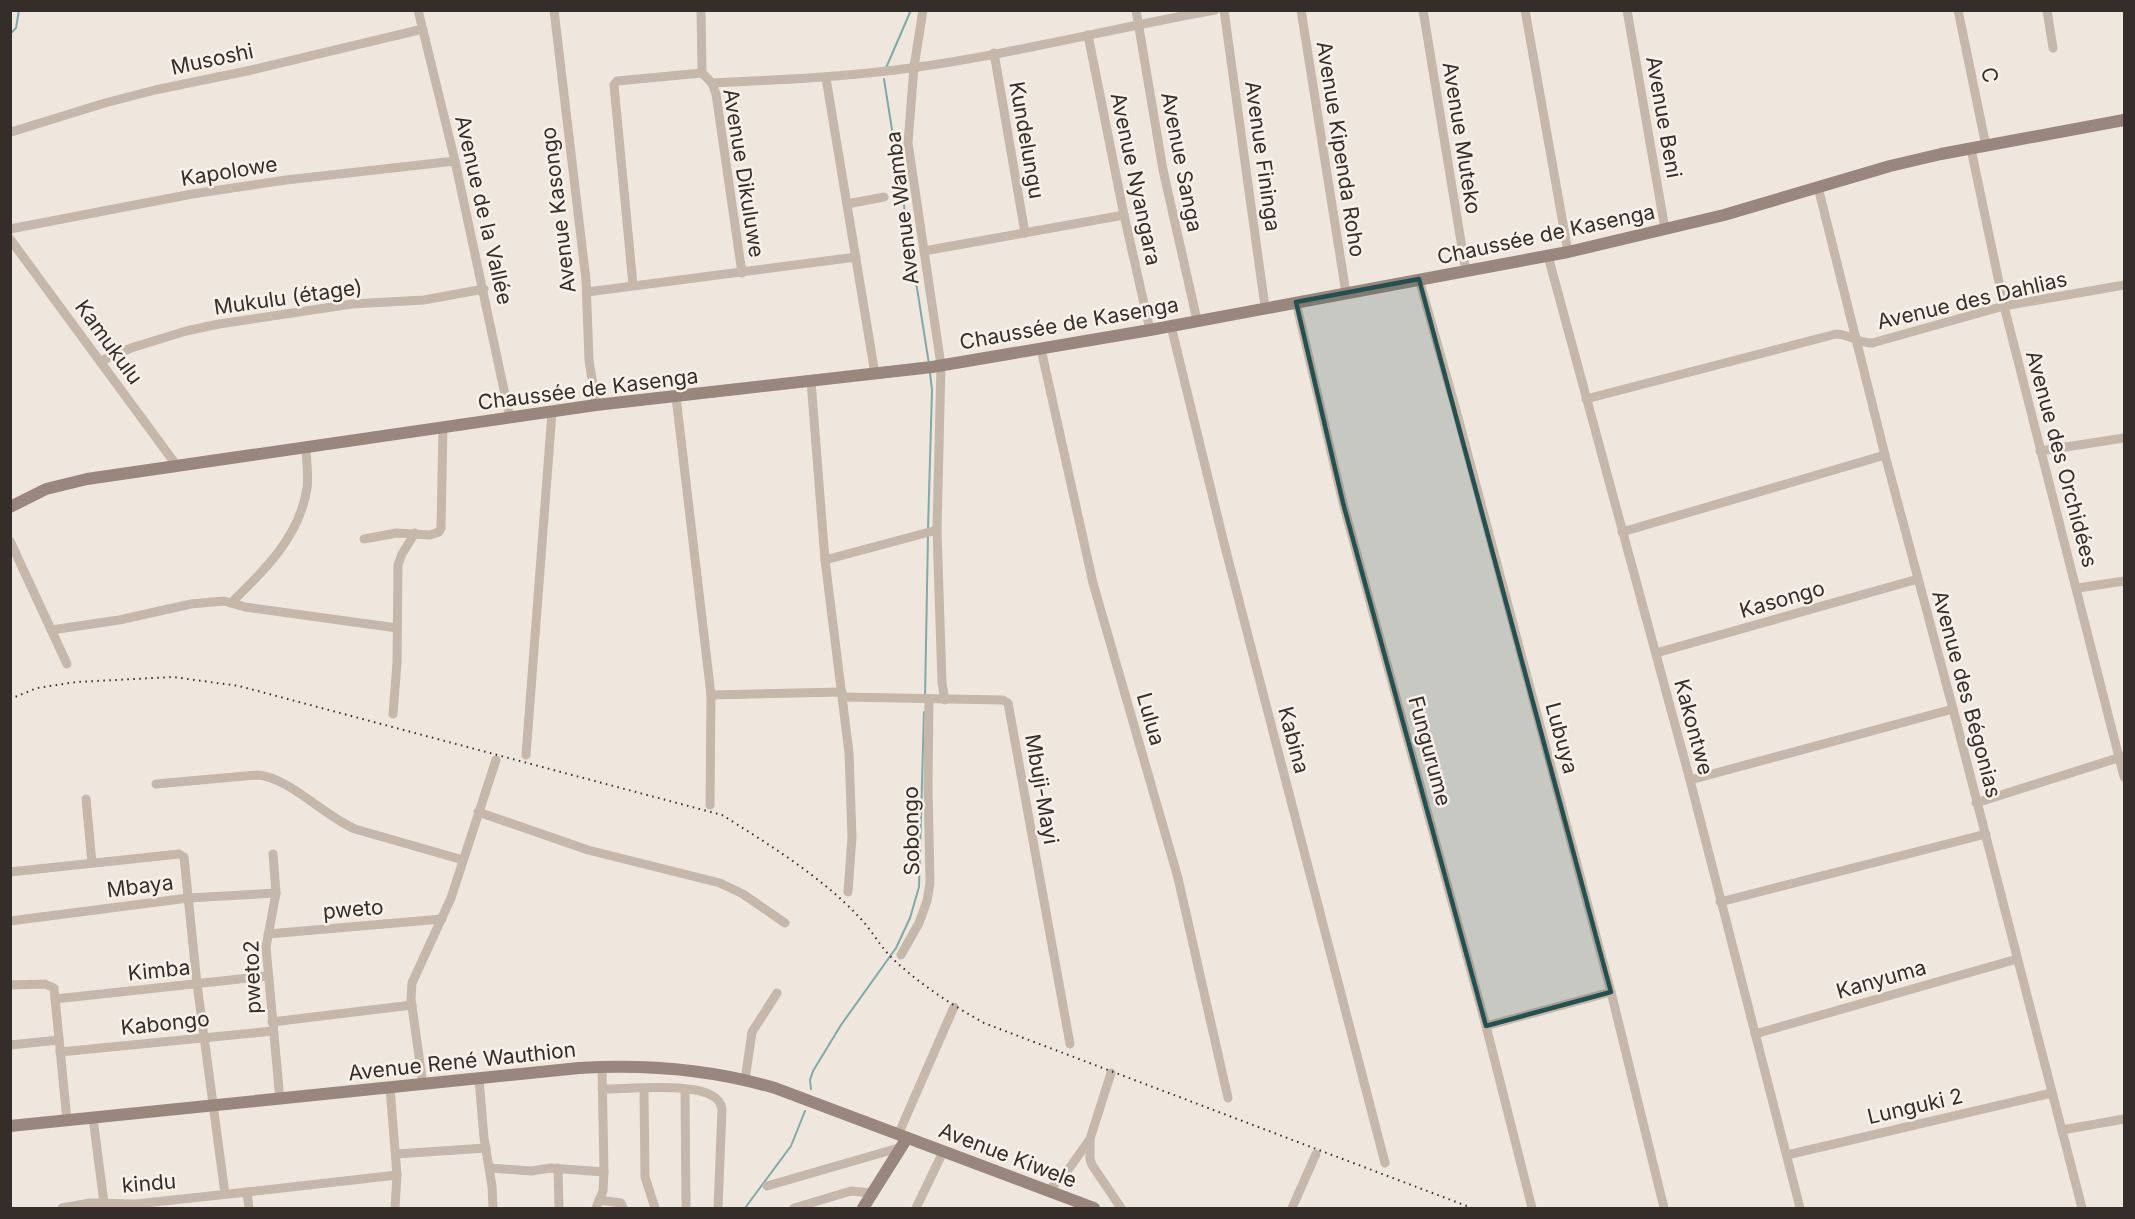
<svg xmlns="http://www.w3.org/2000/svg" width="2135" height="1219" font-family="Inter,sans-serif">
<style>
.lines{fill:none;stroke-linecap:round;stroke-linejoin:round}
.stream{stroke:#80a9a9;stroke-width:2}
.street{stroke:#c6b7ab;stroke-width:9}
.secondary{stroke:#99867d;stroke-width:12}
.rail{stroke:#352d2a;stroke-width:2;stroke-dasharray:1.5 4.5;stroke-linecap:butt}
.marked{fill:#245051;fill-opacity:0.2;stroke:#245051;stroke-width:4.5;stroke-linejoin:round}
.labels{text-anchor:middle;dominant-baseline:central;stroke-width:5;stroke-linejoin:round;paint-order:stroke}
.street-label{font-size:21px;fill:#352d2a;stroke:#f8f1ea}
</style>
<rect width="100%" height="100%" fill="#efe7de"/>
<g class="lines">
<g class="stream">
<path d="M 10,34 L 16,28 L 19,10"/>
<path d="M 886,68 L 911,10"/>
<path d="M 884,79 L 929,364"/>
<path d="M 928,529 L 932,390 L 930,373"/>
<path d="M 925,697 L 928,535"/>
<path d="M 811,1089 L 810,1080 L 813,1071 L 841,1025 L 896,948 L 910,918 L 919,887 L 924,712"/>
<path d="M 745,1208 L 791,1146 L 805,1111"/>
</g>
<g class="street">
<path d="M 418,10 L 455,161 L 510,418"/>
<path d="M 554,10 L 586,280 L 589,360 L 596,405"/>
<path d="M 701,10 L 702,73 L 712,83 L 716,94 L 742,273"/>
<path d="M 923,10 L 914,67 L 908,143 L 941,365 L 937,530 L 942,683 L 945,700"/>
<path d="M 1136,10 L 1163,170 L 1197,320"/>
<path d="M 1224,10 L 1265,307"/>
<path d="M 1301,10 L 1346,293"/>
<path d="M 1423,10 L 1466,272"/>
<path d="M 1525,10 L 1568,252"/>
<path d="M 1627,10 L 1665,229"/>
<path d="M 1958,10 L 1986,146"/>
<path d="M 2047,10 L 2053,48"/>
<path d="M 1088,35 L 1124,215 L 1150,330"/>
<path d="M 994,53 L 1025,233"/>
<path d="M 826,78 L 875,374"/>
<path d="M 712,83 C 779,80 845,77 911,68 C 1013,54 1114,28 1215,10"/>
<path d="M 11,132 L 105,103 L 155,90 L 247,71 L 423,29"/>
<path d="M 1971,149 L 2004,306 L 2124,777"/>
<path d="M 1818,187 L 1885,455 L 1953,709 L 2082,1208"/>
<path d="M 847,204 L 884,197"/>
<path d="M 10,229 L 192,194 L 286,180 L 455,161"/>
<path d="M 10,239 L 177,466"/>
<path d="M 924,251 L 1124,215"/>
<path d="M 1548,256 L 1690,780 L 1800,1208"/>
<path d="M 1419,279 L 1456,410 L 1611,992 L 1664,1208"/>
<path d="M 633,285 L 614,85 L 617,81 L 702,73"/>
<path d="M 587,292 L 856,257"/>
<path d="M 1296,302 L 1343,503 L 1486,1026 L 1532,1208"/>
<path d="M 1171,326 L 1224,543 L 1385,1163"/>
<path d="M 1041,349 L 1093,583 L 1178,878 L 1228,1098"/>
<path d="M 101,361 L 131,348 L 186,331 L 219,324 L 352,304 L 424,300 L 484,289"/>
<path d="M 811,381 L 825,560 L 849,753 L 852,837 L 848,892"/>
<path d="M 676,397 L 711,695 L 710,805"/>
<path d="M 1586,399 L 1836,334 C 1849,334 1858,343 1872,343 L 2004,306 L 2124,285"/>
<path d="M 2040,451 L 2124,438"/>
<path d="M 1622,532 L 1885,455"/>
<path d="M 364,539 L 397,533 L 430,535 L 439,532 L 441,528 L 443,428"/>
<path d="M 10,541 L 67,664"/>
<path d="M 825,560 L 937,530"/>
<path d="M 2078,588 L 2124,581"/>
<path d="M 231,603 C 264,571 300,536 307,488 C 309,475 306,460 306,447"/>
<path d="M 51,630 L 119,620 L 191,604 L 224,601 L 245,607 L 397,628"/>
<path d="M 1656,653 L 1918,579"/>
<path d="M 711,695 L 842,692"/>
<path d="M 843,697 L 1003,700 L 1008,703 L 1070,1044"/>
<path d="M 393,714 L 397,663 L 398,565 L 402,554 L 415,533"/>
<path d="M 526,755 L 552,412"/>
<path d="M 1690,780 L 1953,709"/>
<path d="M 156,784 L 257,775 C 289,777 324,816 355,829 L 463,860"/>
<path d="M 86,799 L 92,863"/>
<path d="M 1976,803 L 2124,756"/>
<path d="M 478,812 L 588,850 L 720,883 L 743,894 L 785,923"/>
<path d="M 273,854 L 276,893 L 266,947 L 280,1100"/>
<path d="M 10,872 L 179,854 L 184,857 L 197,984 L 225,1194"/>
<path d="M 1720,902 L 1986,834"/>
<path d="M 10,921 L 188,898 L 276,893"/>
<path d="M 268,934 L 442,919"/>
<path d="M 901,955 L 919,923 L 927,901 L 930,883 L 928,785 L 929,699"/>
<path d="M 10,985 L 45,984 L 54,988 L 67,1120"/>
<path d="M 55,999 L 268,976"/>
<path d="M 272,1022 L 412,1005"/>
<path d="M 1486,1026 L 1611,992"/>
<path d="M 1755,1034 L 2017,959"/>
<path d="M 10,1045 L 59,1040"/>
<path d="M 60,1052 L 273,1031"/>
<path d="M 479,1079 L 484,1138 L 492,1186 L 493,1208"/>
<path d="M 745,1080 L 752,1032 L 777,993"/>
<path d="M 423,1085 L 411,999 L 412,983 L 451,898 L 496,760"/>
<path d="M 390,1088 L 397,1175 L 395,1208"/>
<path d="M 602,1089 C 628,1089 689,1083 711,1095 C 717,1098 721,1102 722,1109 L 718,1208"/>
<path d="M 644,1089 L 645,1177 L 655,1208"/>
<path d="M 685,1090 L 686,1208"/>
<path d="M 93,1118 L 104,1203"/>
<path d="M 2062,1130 L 2124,1119"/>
<path d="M 898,1135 L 954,1007"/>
<path d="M 1090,1141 L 1090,1159 L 1092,1165 L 1121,1208"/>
<path d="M 396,1154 L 486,1148"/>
<path d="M 1787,1155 L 2052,1093"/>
<path d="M 490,1168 L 531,1171 L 551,1168 L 604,1172"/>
<path d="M 558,1168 L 559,1208"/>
<path d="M 767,1186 L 902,1147"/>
<path d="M 1048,1191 L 1066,1173 L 1090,1139 L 1111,1073"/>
<path d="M 599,1200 L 621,1203 L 623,1208"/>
<path d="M 62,1208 L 90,1203 L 136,1204 L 247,1192"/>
<path d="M 249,1208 L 247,1192 L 397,1175"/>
<path d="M 596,1208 L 603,1191 L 604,1172 L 602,1067"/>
<path d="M 794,1208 L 851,1191 L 873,1193"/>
<path d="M 916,1208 L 943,1152"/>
<path d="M 1292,1208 L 1316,1154"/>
</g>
<g class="secondary">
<path d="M 10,507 L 46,489 L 87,479 L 596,405 L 932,367 L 1150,330 L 1568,252 L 1724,215 L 1890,166 L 1941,154 L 2124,120"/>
<path d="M 10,1126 L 579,1068 C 646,1064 710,1069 775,1088 L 1094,1208"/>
<path d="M 863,1208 L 907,1138"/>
</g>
<path class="rail" d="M 10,699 L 37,688 L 76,682 L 173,677 L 239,686 L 722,815 C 767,843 823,878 859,917 C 872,930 880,947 894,960 C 921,985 952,1005 984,1023 L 1472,1208"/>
</g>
<path class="marked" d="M 1419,279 L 1611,992 L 1486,1026 L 1343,503 L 1296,302 Z"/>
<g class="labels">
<g class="street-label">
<text transform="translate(212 59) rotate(-12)">Musoshi</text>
<text transform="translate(1990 75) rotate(78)">C</text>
<text transform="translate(1664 117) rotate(80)">Avenue Beni</text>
<text transform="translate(1462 138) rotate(81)">Avenue Muteko</text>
<text transform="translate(1027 140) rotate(80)">Kundelungu</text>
<text transform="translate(1341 149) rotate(81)">Avenue Kipenda Roho</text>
<text transform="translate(1263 156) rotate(82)">Avenue Fininga</text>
<text transform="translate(1182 162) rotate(79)">Avenue Sanga</text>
<text transform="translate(229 171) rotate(-9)">Kapolowe</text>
<text transform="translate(744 173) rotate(81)">Avenue Dikuluwe</text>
<text transform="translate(1136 179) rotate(78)">Avenue Nyangara</text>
<text transform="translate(902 208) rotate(-97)">Avenue Wamba</text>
<text transform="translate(484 210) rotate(77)">Avenue de la Vallée</text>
<text transform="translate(558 210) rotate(-97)">Avenue Kasongo</text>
<text transform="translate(1546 234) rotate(-12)">Chaussée de Kasenga</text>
<text transform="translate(288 297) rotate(-8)">Mukulu (étage)</text>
<text transform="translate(1972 300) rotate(-13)">Avenue des Dahlias</text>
<text transform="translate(1069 323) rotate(-10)">Chaussée de Kasenga</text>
<text transform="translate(109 342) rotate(54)">Kamukulu</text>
<text transform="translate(588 389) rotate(-7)">Chaussée de Kasenga</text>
<text transform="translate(2062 459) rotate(75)">Avenue des Orchidées</text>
<text transform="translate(1782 599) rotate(-16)">Kasongo</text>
<text transform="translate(1967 694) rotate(75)">Avenue des Bégonias</text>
<text transform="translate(1151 719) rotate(74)">Lulua</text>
<text transform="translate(1694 727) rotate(75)">Kakontwe</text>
<text transform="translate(1562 738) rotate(75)">Lubuya</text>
<text transform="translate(1294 740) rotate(75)">Kabina</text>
<text transform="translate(1430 751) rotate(75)">Fungurume</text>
<text transform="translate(1042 789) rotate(80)">Mbuji-Mayi</text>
<text transform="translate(911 831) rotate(-91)">Sobongo</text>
<text transform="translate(140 886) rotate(-7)">Mbaya</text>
<text transform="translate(353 909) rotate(-5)">pweto</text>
<text transform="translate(159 970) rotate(-6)">Kimba</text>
<text transform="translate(252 977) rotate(-92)">pweto2</text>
<text transform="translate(1881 979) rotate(-16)">Kanyuma</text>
<text transform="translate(165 1023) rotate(-6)">Kabongo</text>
<text transform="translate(462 1061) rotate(-6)">Avenue René Wauthion</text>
<text transform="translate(1915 1106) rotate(-13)">Lunguki 2</text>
<text transform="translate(1008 1155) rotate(21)">Avenue Kiwele</text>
<text transform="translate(149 1183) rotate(-5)">kindu</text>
</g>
</g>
<rect width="2135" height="1219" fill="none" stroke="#352d2a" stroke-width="24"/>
</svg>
